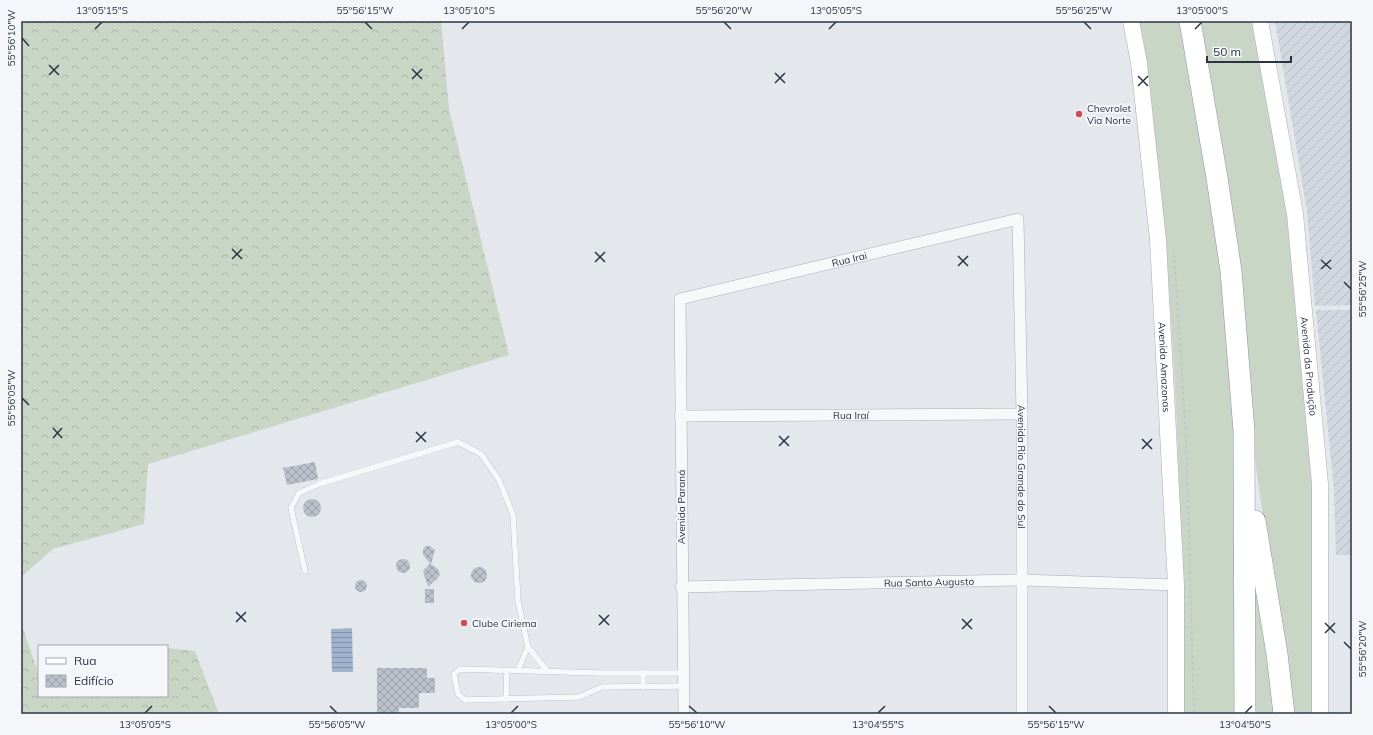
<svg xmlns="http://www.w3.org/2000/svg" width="1373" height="735" font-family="Mulish,sans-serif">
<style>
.industrial{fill:url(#industrial-furrows)}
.grass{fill:#c9d6c5}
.forest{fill:url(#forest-crowns)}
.water{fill:url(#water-rules)}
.building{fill:url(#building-cross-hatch)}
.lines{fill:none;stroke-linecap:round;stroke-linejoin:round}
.lane-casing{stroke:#a9aeb7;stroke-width:6}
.street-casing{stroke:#a9aeb7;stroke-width:12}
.secondary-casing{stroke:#a9aeb7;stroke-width:17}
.highway-casing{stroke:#8b94a3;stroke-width:22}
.path{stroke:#c2c5cb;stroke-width:2;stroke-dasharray:3 3;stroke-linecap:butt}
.lane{stroke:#f7f8fa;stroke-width:5.5}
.street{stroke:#f7f8fa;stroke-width:11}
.secondary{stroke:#fff;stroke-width:16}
.highway{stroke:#fff;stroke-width:21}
.ticks{fill:none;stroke:#2b3445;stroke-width:1.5}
.poi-dot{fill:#d1495b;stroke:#f4f6f9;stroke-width:1.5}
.labels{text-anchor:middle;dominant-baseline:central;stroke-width:4;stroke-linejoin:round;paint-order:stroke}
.poi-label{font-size:10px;fill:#2b3445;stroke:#f4f6f9;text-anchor:start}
.street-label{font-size:10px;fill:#2b3445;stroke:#f4f6f9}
.neatline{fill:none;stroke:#2b3445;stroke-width:1.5}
.ticks-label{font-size:10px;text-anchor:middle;fill:#2b3445}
</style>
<defs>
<pattern id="industrial-furrows" width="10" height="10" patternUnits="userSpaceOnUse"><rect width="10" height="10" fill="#d2d6de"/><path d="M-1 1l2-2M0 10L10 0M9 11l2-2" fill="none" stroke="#b4b8c0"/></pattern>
<pattern id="forest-crowns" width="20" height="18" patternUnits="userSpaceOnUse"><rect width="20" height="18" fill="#c9d6c5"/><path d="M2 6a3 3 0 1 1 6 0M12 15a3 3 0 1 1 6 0" fill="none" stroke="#adb8ab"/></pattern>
<pattern id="water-rules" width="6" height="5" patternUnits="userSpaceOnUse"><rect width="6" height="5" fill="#9fb4cc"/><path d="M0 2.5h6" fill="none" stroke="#8293a7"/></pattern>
<pattern id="building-cross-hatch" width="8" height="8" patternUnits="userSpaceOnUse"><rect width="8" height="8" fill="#bbc0ca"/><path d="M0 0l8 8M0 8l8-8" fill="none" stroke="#989da6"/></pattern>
</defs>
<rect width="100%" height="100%" fill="#e4e7ec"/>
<g class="industrial">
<path d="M 1275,21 L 1352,21 L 1352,305 L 1315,306 L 1307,211 Z"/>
<path d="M 1316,310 L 1352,310 L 1352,555 L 1336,555 L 1334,490 Z"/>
</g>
<g class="grass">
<path d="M 1137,21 L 1182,21 L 1225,276 L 1238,431 L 1239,714 L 1183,714 C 1183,543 1177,372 1162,201 C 1156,141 1145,81 1137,21 Z"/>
<path d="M 1198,21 L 1253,21 L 1292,214 L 1312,485 L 1315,714 L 1289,714 L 1286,671 L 1257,475 L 1234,247 Z"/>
<path d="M 1254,547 L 1276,714 L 1253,714 Z"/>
</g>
<g class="forest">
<path d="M 21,21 L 441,21 L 449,109 L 509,355 L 148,464 L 144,524 L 53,549 L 21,577 Z"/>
<path d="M 21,623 L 37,669 L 39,669 L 39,696 L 167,696 L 167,648 L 195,651 L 219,714 L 21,714 Z"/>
</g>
<path class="water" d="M 352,628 L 353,672 L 332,672 L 331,629 Z"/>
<g class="building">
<path d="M 315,462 L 318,479 L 287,485 L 283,468 Z"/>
<circle cx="312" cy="508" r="9"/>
<path d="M 426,546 L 430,546 L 435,550 L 431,564 L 438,569 L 440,574 L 438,578 L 428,587 L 423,571 L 430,563 L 423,555 L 423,549 Z"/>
<circle cx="403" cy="566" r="7"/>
<circle cx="479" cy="575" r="8"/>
<circle cx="361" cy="586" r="6"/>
<rect x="425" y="589" width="9" height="14"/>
<path d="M 377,668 L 427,668 L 427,678 L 435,678 L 435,693 L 419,693 L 419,708 L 399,708 L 399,714 L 377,714 Z"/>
</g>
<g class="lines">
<g class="lane-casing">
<g id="lane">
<path d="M 305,571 L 291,508 L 299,493 L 319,484 L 458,442 L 481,454 L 499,480 L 513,515 L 518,601 L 528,647 L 547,671"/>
<path d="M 518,670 L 528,647"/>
<path d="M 643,672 L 643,687"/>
<path d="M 683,673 L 600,673 L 460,669 L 454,674 L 458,694 L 465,700 L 579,697 L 602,687 L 683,686"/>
<path d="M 506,699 L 507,670"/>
</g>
</g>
<g class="street-casing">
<g id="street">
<path id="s1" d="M 680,416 L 1022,414"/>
<path id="s2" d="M 681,587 L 1021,580 L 1176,585"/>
<path id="s3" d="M 684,714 L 680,299 L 1018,219 L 1022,414 L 1022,714"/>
</g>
</g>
<g class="secondary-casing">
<g id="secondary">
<path id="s4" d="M 1131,21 L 1139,63 L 1158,240 L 1176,585 L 1176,714"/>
<path id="s5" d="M 1260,21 L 1295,214 L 1320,484 L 1320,714"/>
</g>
</g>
<g class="highway-casing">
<g id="highway">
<path d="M 1190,21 L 1217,178 L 1231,271 L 1244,431 L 1245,714"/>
<path d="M 1255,521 L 1277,654 L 1284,714"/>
</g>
</g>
<path class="path" d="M 1174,254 L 1186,435 L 1194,714"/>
<use href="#lane" class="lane"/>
<use href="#street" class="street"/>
<use href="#secondary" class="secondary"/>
<use href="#highway" class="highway"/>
</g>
<path class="ticks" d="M 365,22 L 372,29M 724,22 L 731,29M 1084,22 L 1091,29M 95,29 L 102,22M 462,29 L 469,22M 829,29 L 836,22M 1195,29 L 1202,22M 22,38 L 29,46M 49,65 L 59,75M 412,69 L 422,79M 775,73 L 785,83M 49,75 L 59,65M 1138,76 L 1148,86M 412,79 L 422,69M 775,83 L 785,73M 1138,86 L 1148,76M 232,249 L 242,259M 595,252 L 605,262M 958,256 L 968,266M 232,259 L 242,249M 1321,260 L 1331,269M 595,262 L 605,252M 958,266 L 968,256M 1321,269 L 1331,260M 1344,282 L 1351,289M 22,398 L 29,405M 53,428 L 62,438M 416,432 L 426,442M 779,436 L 789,446M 53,438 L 62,428M 1142,439 L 1152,449M 416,442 L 426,432M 779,446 L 789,436M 1142,449 L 1152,439M 236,612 L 246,622M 599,615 L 609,625M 962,619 L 972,629M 236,622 L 246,612M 1325,623 L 1335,633M 599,625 L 609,615M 962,629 L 972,619M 1325,633 L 1335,623M 1344,642 L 1351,649M 330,706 L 337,713M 689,706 L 697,713M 1049,706 L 1056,713M 145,713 L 152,706M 511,713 L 518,706M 878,713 L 885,706M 1245,713 L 1252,706"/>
<g class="poi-dot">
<circle cx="1079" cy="114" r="4"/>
<circle cx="464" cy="623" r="4"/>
</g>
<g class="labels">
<g class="poi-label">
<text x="1087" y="108">Chevrolet<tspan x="1087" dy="12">Via Norte</tspan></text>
<text x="472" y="623">Clube Ciriema</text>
</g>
<g class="street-label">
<text stroke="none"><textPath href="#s3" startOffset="589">Rua Irai</textPath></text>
<text stroke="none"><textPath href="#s5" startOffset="349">Avenida da Produção</textPath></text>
<text stroke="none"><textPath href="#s4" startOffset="348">Avenida Amazonas</textPath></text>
<text stroke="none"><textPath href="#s1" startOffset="171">Rua Iraí</textPath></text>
<text stroke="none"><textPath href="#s3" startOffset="1010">Avenida Rio Grande do Sul</textPath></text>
<text transform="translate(681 507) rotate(-90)">Avenida Paraná</text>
<text stroke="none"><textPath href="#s2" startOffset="248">Rua Santo Augusto</textPath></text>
</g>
</g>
<rect width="1373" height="735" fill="none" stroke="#f4f6f9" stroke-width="44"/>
<rect x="38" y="645" width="130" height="52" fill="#f4f6f9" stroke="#a4a8b1"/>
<rect x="46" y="658" width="20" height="6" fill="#ffffff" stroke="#a4a8b1"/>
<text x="74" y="665" font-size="12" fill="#2b3445">Rua</text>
<rect x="46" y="675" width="20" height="12" fill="url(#building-cross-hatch)" stroke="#a4a8b1"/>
<text x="74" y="685" font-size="12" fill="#2b3445">Edifício</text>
<path d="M1207 56v6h84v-6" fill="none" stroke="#2b3445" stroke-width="2"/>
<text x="1213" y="56" font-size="12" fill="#2b3445" stroke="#f4f6f9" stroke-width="3" paint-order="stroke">50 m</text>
<rect x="22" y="22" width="1329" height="691" class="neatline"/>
<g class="ticks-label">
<text x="102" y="14">13°05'15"S</text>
<text x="365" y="14">55°56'15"W</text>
<text x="469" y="14">13°05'10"S</text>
<text x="724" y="14">55°56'20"W</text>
<text x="836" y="14">13°05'05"S</text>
<text x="1084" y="14">55°56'25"W</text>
<text x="1202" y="14">13°05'00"S</text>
<text transform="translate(11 38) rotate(-90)" y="4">55°56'10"W</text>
<text transform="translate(1362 289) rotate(-90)" y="4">55°56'25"W</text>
<text transform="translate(11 398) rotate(-90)" y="4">55°56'05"W</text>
<text transform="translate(1362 649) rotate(-90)" y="4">55°56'20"W</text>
<text x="145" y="728">13°05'05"S</text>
<text x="337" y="728">55°56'05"W</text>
<text x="511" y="728">13°05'00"S</text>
<text x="697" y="728">55°56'10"W</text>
<text x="878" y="728">13°04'55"S</text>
<text x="1056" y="728">55°56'15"W</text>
<text x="1245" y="728">13°04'50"S</text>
</g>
</svg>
